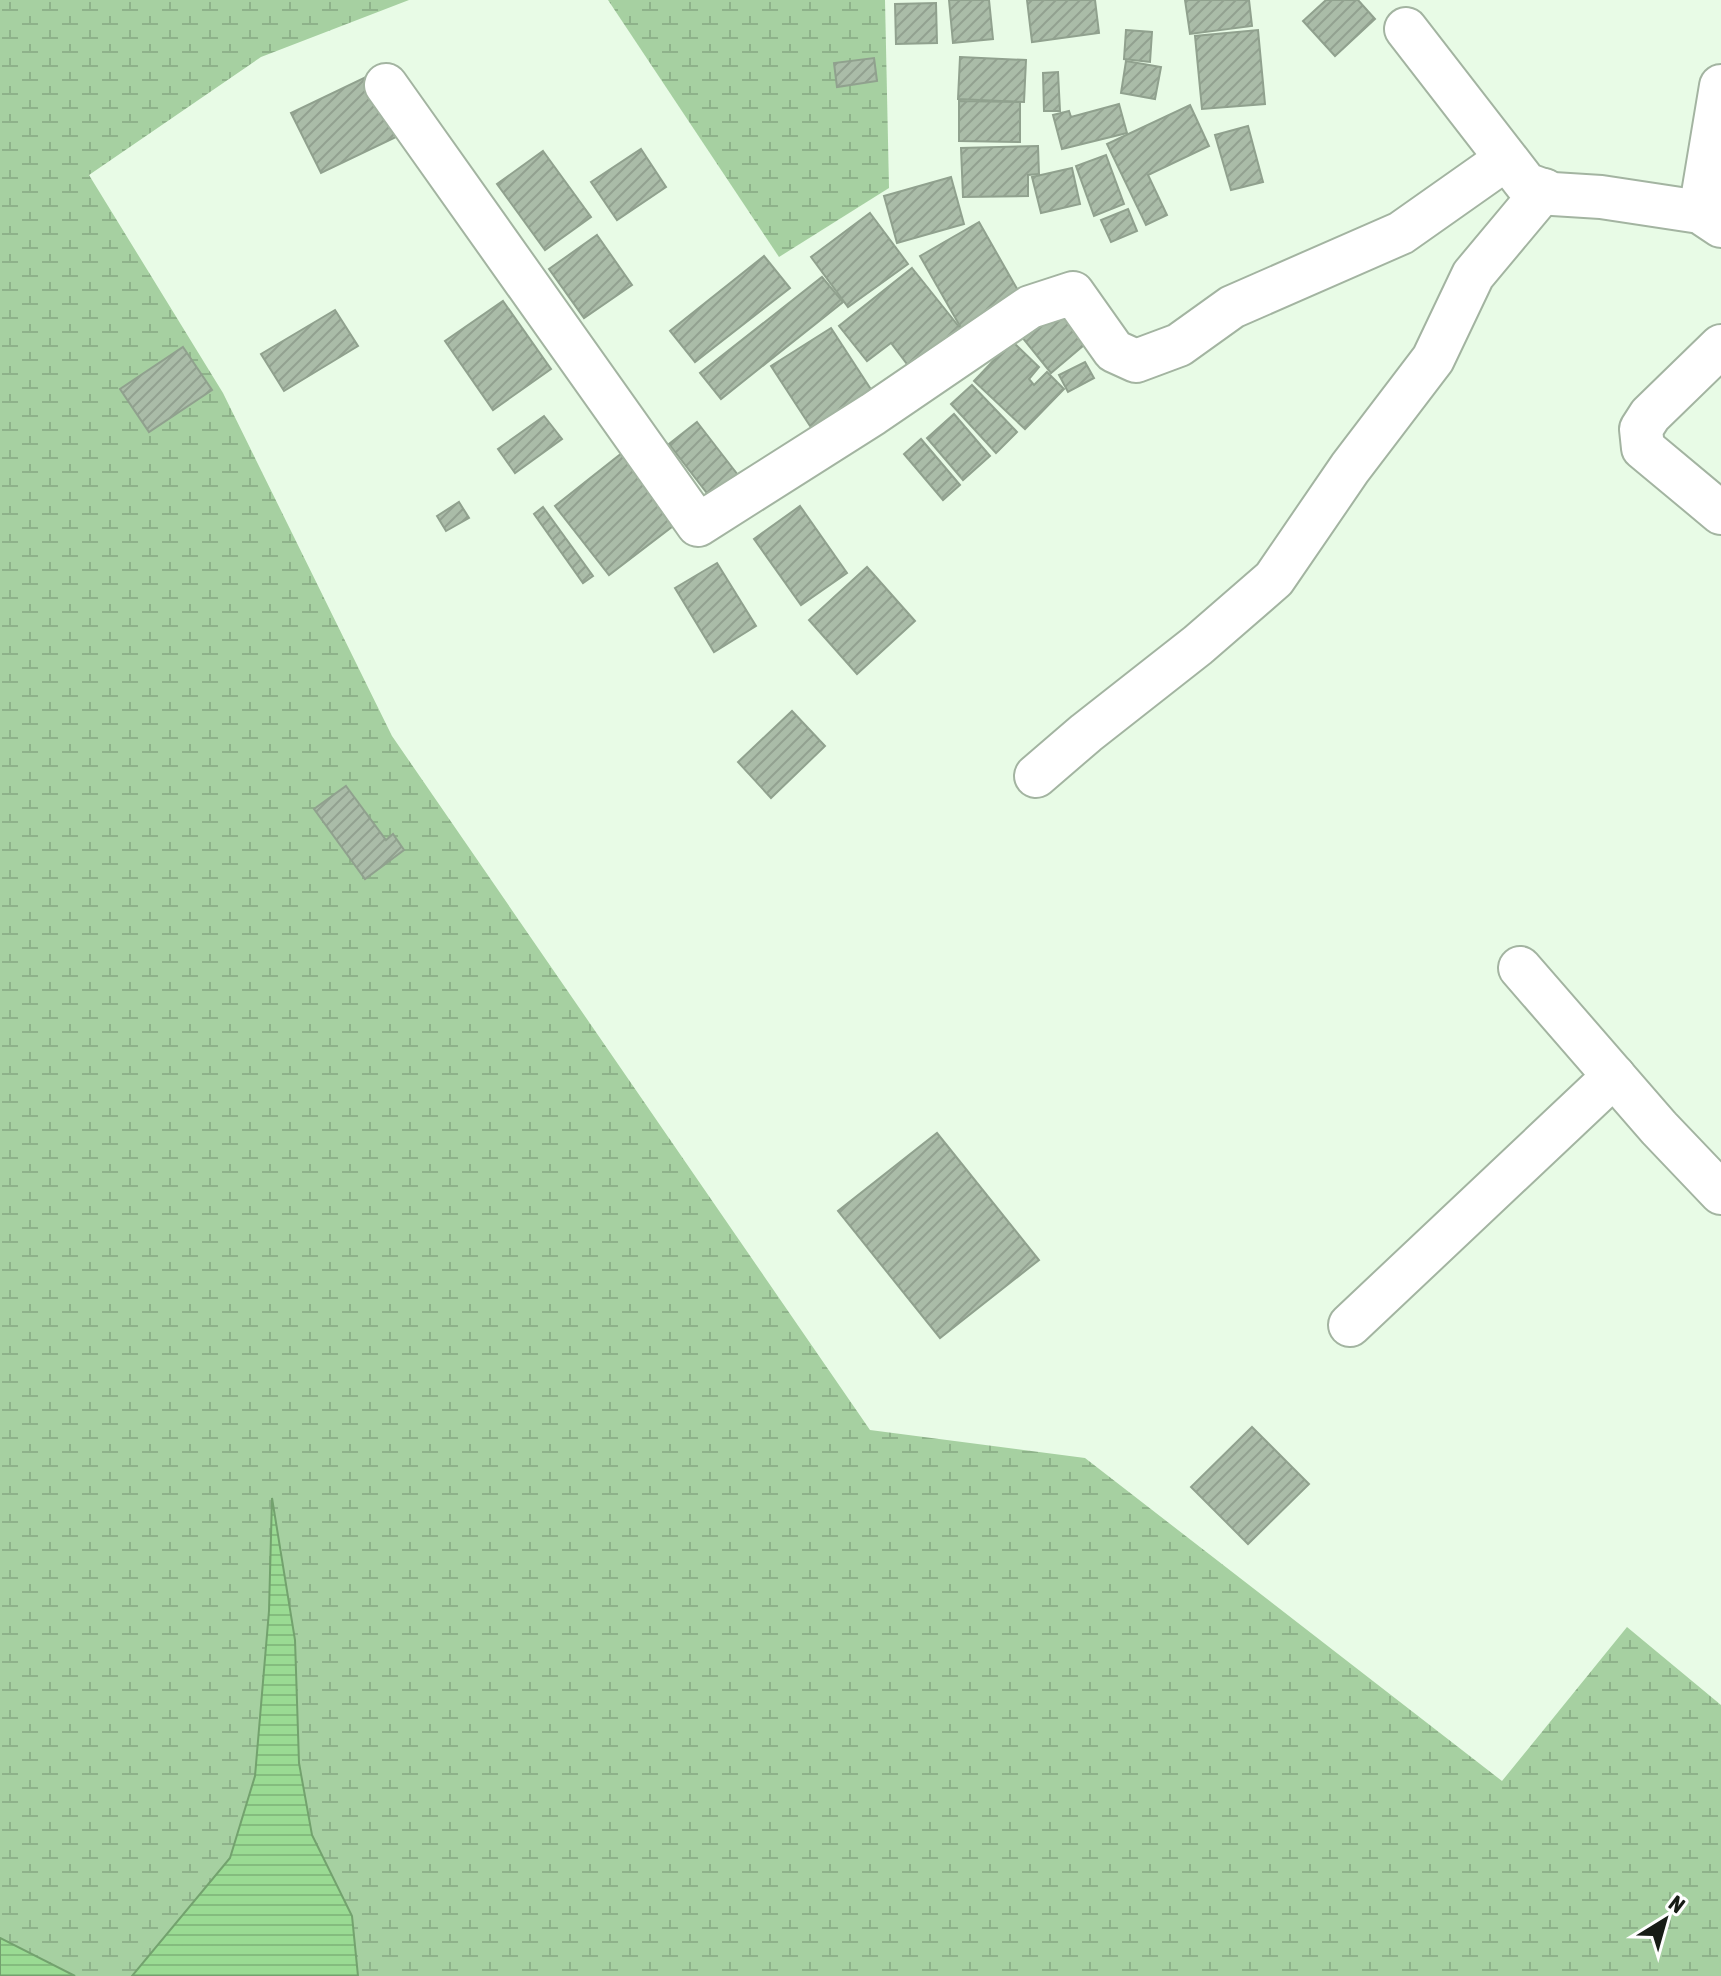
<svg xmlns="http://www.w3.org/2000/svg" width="1721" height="1976" font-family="'Asap Condensed',sans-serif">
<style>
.wetland{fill:url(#wetland-marsh)}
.water{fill:url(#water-rules);stroke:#73a26e;stroke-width:2}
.building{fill:url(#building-hatch);stroke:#90a18e;stroke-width:2}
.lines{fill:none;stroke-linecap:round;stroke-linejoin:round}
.minor-casing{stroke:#a3b4a1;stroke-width:46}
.minor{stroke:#fff;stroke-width:42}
</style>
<defs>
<pattern id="wetland-marsh" width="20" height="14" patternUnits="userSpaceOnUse" patternTransform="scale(2)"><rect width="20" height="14" fill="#a6d0a1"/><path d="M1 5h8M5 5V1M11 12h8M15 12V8" fill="none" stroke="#8eb28a"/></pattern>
<pattern id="water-rules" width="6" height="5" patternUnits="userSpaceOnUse" patternTransform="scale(2)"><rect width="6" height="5" fill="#9adb93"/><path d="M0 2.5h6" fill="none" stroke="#84bc7e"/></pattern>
<pattern id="building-hatch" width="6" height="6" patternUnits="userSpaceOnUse" patternTransform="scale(2)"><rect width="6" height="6" fill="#aabca8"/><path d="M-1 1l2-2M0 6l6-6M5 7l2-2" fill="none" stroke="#92a190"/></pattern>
</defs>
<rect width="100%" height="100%" fill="#e8fbe6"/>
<g class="wetland">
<path d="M 0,0 L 409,0 L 261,57 L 89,175 L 223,393 L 392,736 L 870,1430 L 1085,1458 L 1502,1781 L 1627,1627 L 1721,1705 L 1721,1976 L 358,1976 L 352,1916 L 312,1835 L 299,1763 L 295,1640 L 272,1504 L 269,1611 L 255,1775 L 230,1858 L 132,1976 L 75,1976 L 0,1938 Z"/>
<path d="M 608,0 L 885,0 L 889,188 L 779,257 Z"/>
</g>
<g class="water">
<path d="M 272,1498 L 295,1640 L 299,1763 L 312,1835 L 352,1916 L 358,1976 L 132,1976 L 230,1858 L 255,1776 L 269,1611 Z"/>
<path d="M 0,1938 L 75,1976 L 0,1976 Z"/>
</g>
<g class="building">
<path d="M 949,0 L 989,0 L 993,39 L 953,43 Z"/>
<path d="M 1027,0 L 1095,0 L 1099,33 L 1032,42 Z"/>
<path d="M 1185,0 L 1249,0 L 1252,26 L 1190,34 Z"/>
<path d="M 1326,0 L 1358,0 L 1375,19 L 1335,56 L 1303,21 Z"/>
<path d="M 936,3 L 937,43 L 896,44 L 895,4 Z"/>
<path d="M 1126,30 L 1152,32 L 1150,62 L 1124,59 Z"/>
<path d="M 1258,30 L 1265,104 L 1202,109 L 1195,36 Z"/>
<path d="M 960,57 L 1026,60 L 1024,102 L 958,99 Z"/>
<path d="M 874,58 L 877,81 L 837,87 L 834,63 Z"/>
<path d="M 1126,61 L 1161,67 L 1155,99 L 1121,93 Z"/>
<path d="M 1058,72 L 1060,111 L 1044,111 L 1043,73 Z"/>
<path d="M 368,76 L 398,136 L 321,173 L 291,113 Z"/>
<path d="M 959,101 L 1020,102 L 1020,142 L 959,141 Z"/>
<path d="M 1119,104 L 1127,133 L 1062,149 L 1053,115 L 1069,111 L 1071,117 Z"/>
<path d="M 1190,105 L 1209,146 L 1148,175 L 1167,215 L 1146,225 L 1107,144 Z"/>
<path d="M 1248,126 L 1263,182 L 1231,190 L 1215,135 Z"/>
<path d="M 1038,146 L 1039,174 L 1028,175 L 1028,196 L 963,197 L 961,148 Z"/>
<path d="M 641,149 L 666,187 L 617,220 L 591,182 Z"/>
<path d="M 543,151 L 591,217 L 545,250 L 497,184 Z"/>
<path d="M 1106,155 L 1124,204 L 1094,216 L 1076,166 Z"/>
<path d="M 1072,168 L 1080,204 L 1041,213 L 1032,177 Z"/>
<path d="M 951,177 L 964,224 L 897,243 L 884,196 Z"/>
<path d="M 1128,209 L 1137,231 L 1111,242 L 1101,220 Z"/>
<path d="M 870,213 L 908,264 L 848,307 L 811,257 Z"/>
<path d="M 979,222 L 1020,294 L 961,328 L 920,256 Z"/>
<path d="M 597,235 L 632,285 L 584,318 L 549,269 Z"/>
<path d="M 764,256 L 790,288 L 695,362 L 670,331 Z"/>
<path d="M 912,268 L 960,328 L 910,368 L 891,343 L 867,361 L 839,326 Z"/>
<path d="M 822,277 L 843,302 L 721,399 L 700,373 Z"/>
<path d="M 503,301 L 551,369 L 493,410 L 445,341 Z"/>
<path d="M 1062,303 L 1091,339 L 1051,373 L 1021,336 Z"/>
<path d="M 335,310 L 358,346 L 284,391 L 261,354 Z"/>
<path d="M 831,328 L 872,391 L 812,429 L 771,366 Z"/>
<path d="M 1012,341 L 1039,367 L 1029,379 L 1034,385 L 1047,372 L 1064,389 L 1025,429 L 974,381 Z"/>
<path d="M 183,347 L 212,390 L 149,432 L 120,389 Z"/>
<path d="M 1085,362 L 1094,378 L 1068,392 L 1059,375 Z"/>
<path d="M 972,385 L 1017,432 L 996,453 L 951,404 Z"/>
<path d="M 954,414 L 990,456 L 963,480 L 927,438 Z"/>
<path d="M 544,416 L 562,439 L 515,473 L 498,449 Z"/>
<path d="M 697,422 L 738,475 L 710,497 L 669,444 Z"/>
<path d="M 921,439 L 960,485 L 943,500 L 904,454 Z"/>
<path d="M 622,453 L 677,523 L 609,575 L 555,506 Z"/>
<path d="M 459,502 L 469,518 L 446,531 L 437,516 Z"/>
<path d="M 800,506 L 847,573 L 801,605 L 754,539 Z"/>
<path d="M 543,507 L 593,576 L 583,583 L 534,514 Z"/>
<path d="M 717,563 L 756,626 L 714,652 L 675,588 Z"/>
<path d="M 867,567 L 915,621 L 857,674 L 809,620 Z"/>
<path d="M 792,711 L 825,746 L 771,798 L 738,762 Z"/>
<path d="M 346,786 L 386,840 L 393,834 L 404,850 L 365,879 L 314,809 Z"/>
<path d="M 937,1133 L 1039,1260 L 940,1338 L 838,1211 Z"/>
<path d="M 1252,1427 L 1309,1484 L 1248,1544 L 1191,1487 Z"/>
</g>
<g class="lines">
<g class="minor-casing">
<g id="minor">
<path d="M 1406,29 L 1526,184 L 1553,194 L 1601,197 L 1700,212 L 1721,226"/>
<path d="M 386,85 L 698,525 L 873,414 L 1030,307 L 1073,293 L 1114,351 L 1136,361 L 1179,345 L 1232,307 L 1401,233 L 1506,159"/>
<path d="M 1700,212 L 1721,86"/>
<path d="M 1721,346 L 1650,415 L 1641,429 L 1643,448 L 1721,513"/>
<path d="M 1036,776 L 1086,733 L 1198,645 L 1274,579 L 1350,468 L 1433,359 L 1473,275 L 1544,190"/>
<path d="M 1520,968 L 1659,1128 L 1721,1193"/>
<path d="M 1350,1325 L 1614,1076"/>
</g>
</g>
<use href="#minor" class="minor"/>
</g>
<g transform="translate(1665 1920) rotate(37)" stroke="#ffffff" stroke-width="6" paint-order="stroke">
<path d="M0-6L14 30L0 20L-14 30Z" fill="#171d16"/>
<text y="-12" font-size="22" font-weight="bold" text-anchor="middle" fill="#171d16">N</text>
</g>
</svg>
